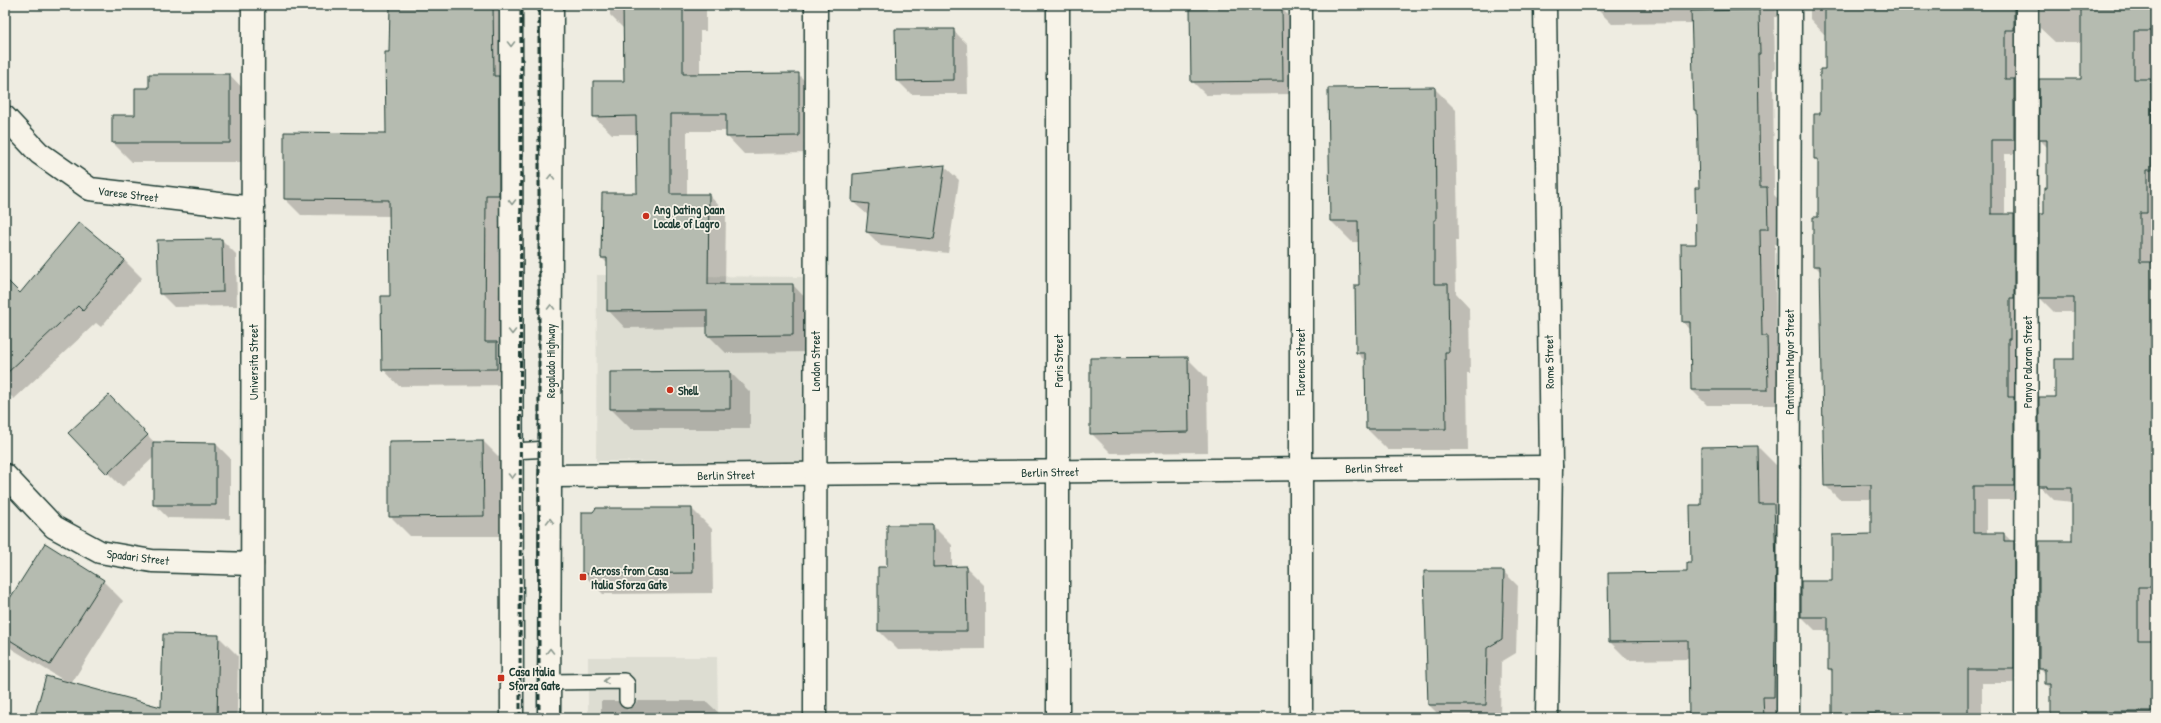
<svg xmlns="http://www.w3.org/2000/svg" width="2161" height="723" font-family="'Patrick Hand',sans-serif">
<style>
.built{fill:#ddddd2}
.shadow{fill:#0003}
.building{fill:#b5bbb0;stroke:#1f3d34}
.lines{fill:none;stroke-linecap:round;stroke-linejoin:round}
.service-casing{stroke:#1f3d34;stroke-width:18}
.minor-casing{stroke:#1f3d34;stroke-width:25}
.primary-casing{stroke:#1f3d34;stroke-width:25}
.service{stroke:#f7f3e8;stroke-width:15}
.minor{stroke:#f7f3e8;stroke-width:22}
.primary{stroke:#f7f3e8;stroke-width:22}
.rail{stroke:#1f3d34;stroke-width:3;stroke-dasharray:6 3;stroke-linecap:butt}
.oneway{stroke:#8b988e}
.poi-dot{fill:#c8321e;stroke:#f7f3e8;stroke-width:1.5}
.labels{text-anchor:middle;dominant-baseline:central;stroke-width:3.5;stroke-linejoin:round;paint-order:stroke}
.street-label{font-size:12px;fill:#1f3d34;stroke:#f7f3e8}
.poi-label{font-size:12px;font-weight:bold;fill:#1f3d34;stroke:#f7f3e8;text-anchor:start}
</style>
<rect width="100%" height="100%" fill="#eeece1"/>
<filter id="ink" filterUnits="userSpaceOnUse"><feTurbulence type="fractalNoise" baseFrequency=".025" numOctaves="2"/><feDisplacementMap in="SourceGraphic" scale="8" xChannelSelector="R" yChannelSelector="G"/><feConvolveMatrix kernelMatrix="1 2 1 2 8 2 1 2 1" color-interpolation-filters="sRGB"/></filter>
<g filter="url(#ink)">
<g class="built">
<path d="M 597,275 L 804,277 L 802,463 L 596,461 Z"/>
<path d="M 588,657 L 717,657 L 718,718 L 588,718 Z"/>
</g>
<g class="shadow">
<path d="M 390,5 L 512,5 L 513,385 L 399,386 L 383,369 L 391,297 L 390,216 L 301,215 L 285,199 L 285,133 L 387,134 Z"/>
<path d="M 610,5 L 706,5 L 706,31 L 700,31 L 700,75 L 798,74 L 816,92 L 816,153 L 744,154 L 727,136 L 727,131 L 687,131 L 687,195 L 709,195 L 726,213 L 725,285 L 793,285 L 810,303 L 810,352 L 726,353 L 708,335 L 708,327 L 625,328 L 608,310 L 608,264 L 602,258 L 638,194 L 637,134 L 612,134 L 594,117 L 625,82 L 624,29 L 610,15 Z"/>
<path d="M 753,5 L 807,5 L 807,7 L 755,7 Z"/>
<path d="M 1597,5 L 1776,5 L 1777,17 L 1774,17 L 1775,69 L 1773,69 L 1774,195 L 1782,203 L 1783,244 L 1775,244 L 1776,346 L 1782,352 L 1783,405 L 1707,405 L 1692,390 L 1691,330 L 1683,322 L 1697,245 L 1700,189 L 1698,113 L 1695,110 L 1692,23 L 1612,24 L 1597,9 Z"/>
<path d="M 1810,5 L 2156,5 L 2156,600 L 2151,600 L 2151,641 L 2156,641 L 2156,718 L 2052,718 L 2052,690 L 2046,684 L 2046,675 L 2040,669 L 2073,542 L 2073,502 L 2054,500 L 2040,486 L 2056,398 L 2075,360 L 2075,312 L 2054,312 L 2040,298 L 2048,189 L 2048,148 L 2040,140 L 2082,80 L 2082,42 L 2055,42 L 2040,28 L 2040,7 L 2030,13 L 2028,154 L 2005,154 L 2005,215 L 2014,215 L 2028,229 L 2028,500 L 1987,500 L 1987,534 L 2004,534 L 2027,556 L 2027,683 L 1982,683 L 1982,718 L 1836,718 L 1833,713 L 1833,673 L 1829,669 L 1829,631 L 1816,631 L 1802,617 L 1872,535 L 1872,499 L 1839,499 L 1825,485 L 1821,272 L 1814,265 L 1819,218 L 1819,162 L 1815,159 L 1826,70 L 1826,34 L 1824,34 L 1810,19 Z"/>
<path d="M 1281,8 L 1295,22 L 1296,94 L 1206,95 L 1192,81 Z"/>
<path d="M 953,30 L 967,44 L 968,94 L 911,94 L 897,80 Z"/>
<path d="M 230,75 L 248,94 L 248,162 L 132,162 L 113,143 L 136,116 L 150,89 Z"/>
<path d="M 1434,88 L 1456,110 L 1458,241 L 1455,241 L 1456,293 L 1469,307 L 1470,374 L 1467,374 L 1468,450 L 1388,450 L 1367,429 L 1366,362 L 1357,353 L 1360,286 L 1359,242 L 1352,242 L 1331,221 Z"/>
<path d="M 945,167 L 959,180 L 948,253 L 881,246 L 867,232 L 869,216 L 853,202 L 854,175 Z"/>
<path d="M 79,224 L 125,261 L 142,278 L 101,327 L 96,323 L 14,399 L 5,390 L 5,301 L 20,294 Z"/>
<path d="M 222,240 L 236,254 L 237,306 L 174,307 L 160,293 Z"/>
<path d="M 1187,358 L 1207,378 L 1208,452 L 1111,453 L 1091,433 Z"/>
<path d="M 730,372 L 750,392 L 750,429 L 631,429 L 611,409 L 611,373 Z"/>
<path d="M 123,410 L 155,443 L 216,444 L 230,458 L 230,519 L 168,518 L 154,504 L 154,457 L 122,487 L 108,473 Z"/>
<path d="M 483,441 L 503,461 L 503,536 L 410,536 L 390,516 L 390,442 Z"/>
<path d="M 1758,447 L 1776,465 L 1776,507 L 1792,523 L 1781,718 L 1584,718 L 1584,715 L 1690,713 L 1689,659 L 1628,660 L 1610,642 L 1688,573 L 1692,564 L 1702,506 Z"/>
<path d="M 692,509 L 712,529 L 713,593 L 603,594 L 583,574 Z"/>
<path d="M 933,526 L 952,545 L 952,568 L 966,567 L 985,586 L 985,649 L 898,650 L 879,631 L 888,568 Z"/>
<path d="M 1425,572 L 1504,572 L 1518,586 L 1516,653 L 1501,662 L 1500,718 L 1442,718 L 1429,705 Z"/>
<path d="M 103,581 L 123,601 L 71,684 L 162,708 L 218,636 L 238,656 L 237,718 L 35,718 L 65,681 L 12,649 L 5,641 L 5,608 Z"/>
<path d="M 601,701 L 618,701 L 628,710 L 635,705 L 637,701 L 706,701 L 724,718 L 601,718 Z"/>
</g>
<g class="building">
<path d="M 390,5 L 493,5 L 494,76 L 499,76 L 499,195 L 486,195 L 485,342 L 497,342 L 497,369 L 382,370 L 381,296 L 390,296 L 389,200 L 284,199 L 284,132 L 386,133 L 385,52 L 389,52 Z"/>
<path d="M 623,5 L 683,5 L 683,74 L 799,73 L 799,136 L 726,137 L 726,114 L 670,114 L 670,194 L 709,194 L 708,284 L 793,284 L 793,335 L 707,336 L 707,310 L 607,311 L 607,258 L 601,258 L 602,193 L 637,193 L 636,116 L 593,117 L 593,81 L 624,81 Z"/>
<path d="M 1825,5 L 2014,5 L 2014,30 L 2005,30 L 2005,79 L 2014,79 L 2014,140 L 1991,140 L 1991,214 L 2014,214 L 2014,298 L 2010,298 L 2010,339 L 2008,339 L 2008,397 L 2014,397 L 2014,486 L 1973,486 L 1973,533 L 2004,533 L 2004,541 L 2014,541 L 2014,669 L 1968,669 L 1968,718 L 1876,717 L 1876,714 L 1832,714 L 1832,669 L 1828,669 L 1828,617 L 1801,617 L 1801,581 L 1832,581 L 1832,535 L 1871,534 L 1871,485 L 1824,486 L 1820,266 L 1813,266 L 1813,217 L 1818,217 L 1818,159 L 1814,159 L 1814,114 L 1820,114 L 1820,69 L 1825,69 Z"/>
<path d="M 2081,5 L 2156,5 L 2156,31 L 2134,31 L 2134,79 L 2151,79 L 2152,170 L 2147,170 L 2147,213 L 2140,213 L 2140,262 L 2156,262 L 2156,587 L 2138,587 L 2138,640 L 2156,640 L 2156,712 L 2086,712 L 2086,718 L 2051,718 L 2051,684 L 2045,684 L 2045,669 L 2039,669 L 2039,541 L 2072,541 L 2072,488 L 2047,488 L 2047,486 L 2039,486 L 2039,397 L 2055,397 L 2055,359 L 2074,359 L 2074,298 L 2039,298 L 2039,214 L 2044,214 L 2044,188 L 2047,188 L 2047,140 L 2039,140 L 2039,79 L 2081,79 Z"/>
<path d="M 1282,7 L 1283,81 L 1191,82 L 1190,8 Z"/>
<path d="M 1759,10 L 1760,54 L 1758,54 L 1760,187 L 1767,187 L 1768,229 L 1760,229 L 1762,336 L 1767,336 L 1768,390 L 1691,390 L 1690,322 L 1682,322 L 1681,244 L 1696,244 L 1695,188 L 1699,188 L 1697,110 L 1694,110 L 1691,11 Z"/>
<path d="M 895,29 L 954,29 L 954,80 L 896,81 Z"/>
<path d="M 149,74 L 230,74 L 230,143 L 112,143 L 112,115 L 135,115 L 135,88 L 149,88 Z"/>
<path d="M 1435,87 L 1436,220 L 1434,220 L 1434,284 L 1448,284 L 1449,352 L 1445,352 L 1446,429 L 1366,429 L 1365,353 L 1356,353 L 1355,285 L 1359,285 L 1358,221 L 1330,221 L 1328,88 Z"/>
<path d="M 945,165 L 934,239 L 866,232 L 869,204 L 852,202 L 853,174 Z"/>
<path d="M 79,222 L 125,260 L 83,311 L 78,306 L 5,375 L 5,278 L 20,293 Z"/>
<path d="M 222,239 L 223,292 L 159,294 L 157,240 Z"/>
<path d="M 1188,357 L 1189,432 L 1090,434 L 1090,358 Z"/>
<path d="M 730,371 L 730,409 L 610,409 L 610,372 Z"/>
<path d="M 109,395 L 148,435 L 107,474 L 68,433 Z"/>
<path d="M 483,440 L 484,516 L 389,517 L 389,441 Z"/>
<path d="M 153,442 L 216,443 L 216,505 L 153,505 Z"/>
<path d="M 1758,446 L 1759,504 L 1774,504 L 1776,562 L 1774,697 L 1763,697 L 1764,718 L 1689,718 L 1688,641 L 1609,642 L 1608,573 L 1687,572 L 1687,563 L 1691,563 L 1690,505 L 1701,505 L 1701,447 Z"/>
<path d="M 596,508 L 692,508 L 693,573 L 582,574 L 582,512 L 593,512 Z"/>
<path d="M 887,525 L 933,525 L 933,567 L 966,566 L 967,631 L 878,631 L 878,567 L 887,567 Z"/>
<path d="M 45,543 L 104,580 L 50,665 L 5,637 L 5,606 Z"/>
<path d="M 1424,571 L 1504,571 L 1502,639 L 1487,648 L 1486,705 L 1428,705 Z"/>
<path d="M 163,634 L 219,635 L 217,718 L 34,718 L 46,676 L 161,707 Z"/>
</g>
<g class="lines">
<g class="service-casing">
<g id="service">
<path d="M 512,451 L 550,449"/>
<path d="M 550,682 L 624,681 L 627,684 L 627,700"/>
</g>
</g>
<g class="minor-casing">
<g id="minor">
<path d="M 1058,5 L 1058,718"/>
<path d="M 1301,5 L 1301,718"/>
<path d="M 1545,5 L 1551,467 L 1547,718"/>
<path d="M 5,117 L 39,153 L 90,189 L 253,208"/>
<path d="M 5,475 L 54,527 L 100,552 L 152,561 L 252,564"/>
<path d="M 550,476 L 1551,467"/>
<path d="M 252,718 L 253,5"/>
<path d="M 815,718 L 816,5"/>
<path d="M 1788,718 L 1790,5"/>
<path d="M 2026,718 L 2027,5"/>
</g>
</g>
<g class="primary-casing">
<g id="primary">
<path d="M 511,5 L 512,718"/>
<path d="M 549,718 L 552,5"/>
</g>
</g>
<use href="#service" class="service"/>
<use href="#minor" class="minor"/>
<use href="#primary" class="primary"/>
<g class="rail">
<path d="M 520,718 L 521,5"/>
<path d="M 539,718 L 539,5"/>
</g>
</g>
<defs><path id="oneway-chevron" d="M-2-3.5L2.5 0L-2 3.5" fill="none" stroke-width="1.6" stroke-linecap="round" stroke-linejoin="round"/></defs>
<g class="oneway">
<use href="#oneway-chevron" transform="translate(511 44) rotate(90)"/>
<use href="#oneway-chevron" transform="translate(551 177) rotate(-90)"/>
<use href="#oneway-chevron" transform="translate(512 202) rotate(90)"/>
<use href="#oneway-chevron" transform="translate(551 307) rotate(-90)"/>
<use href="#oneway-chevron" transform="translate(512 332) rotate(90)"/>
<use href="#oneway-chevron" transform="translate(512 476) rotate(90)"/>
<use href="#oneway-chevron" transform="translate(550 521) rotate(-90)"/>
<use href="#oneway-chevron" transform="translate(550 651) rotate(-90)"/>
<use href="#oneway-chevron" transform="translate(606 681) rotate(179)"/>
</g>
</g>
<g class="poi-dot">
<circle cx="646" cy="216" r="4"/>
<circle cx="670" cy="390" r="4"/>
<rect x="579" y="573" width="8" height="8" rx="2"/>
<rect x="497" y="674" width="8" height="8" rx="2"/>
</g>
<g class="labels">
<g class="street-label">
<text transform="translate(128 194) rotate(7)">Varese Street</text>
<text transform="translate(550 361) rotate(-90)">Regalado Highway</text>
<text transform="translate(815 361) rotate(-90)">London Street</text>
<text transform="translate(1058 361) rotate(-90)">Paris Street</text>
<text transform="translate(253 362) rotate(-90)">Universita Street</text>
<text transform="translate(1300 362) rotate(-90)">Florence Street</text>
<text transform="translate(1549 362) rotate(-91)">Rome Street</text>
<text transform="translate(1789 362) rotate(-90)">Pantomina Mayor Street</text>
<text transform="translate(2027 362) rotate(-90)">Panyo Palaran Street</text>
<text transform="translate(1374 468) rotate(-1)">Berlin Street</text>
<text transform="translate(1050 472) rotate(-1)">Berlin Street</text>
<text transform="translate(726 475) rotate(-1)">Berlin Street</text>
<text transform="translate(138 557) rotate(7)">Spadari Street</text>
</g>
<g class="poi-label">
<text x="654" y="209">Ang Dating Daan<tspan x="654" dy="14">Locale of Lagro</tspan></text>
<text x="678" y="390">Shell</text>
<text x="591" y="570">Across from Casa<tspan x="591" dy="14">Italia Sforza Gate</tspan></text>
<text x="509" y="671">Casa Italia<tspan x="509" dy="14">Sforza Gate</tspan></text>
</g>
</g>
<rect width="2161" height="723" fill="none" stroke="#f7f3e8" stroke-width="20"/>
<rect x="10" y="10" width="2141" height="703" fill="none" stroke="#1f3d34" stroke-width="1.5" filter="url(#ink)"/>
</svg>
